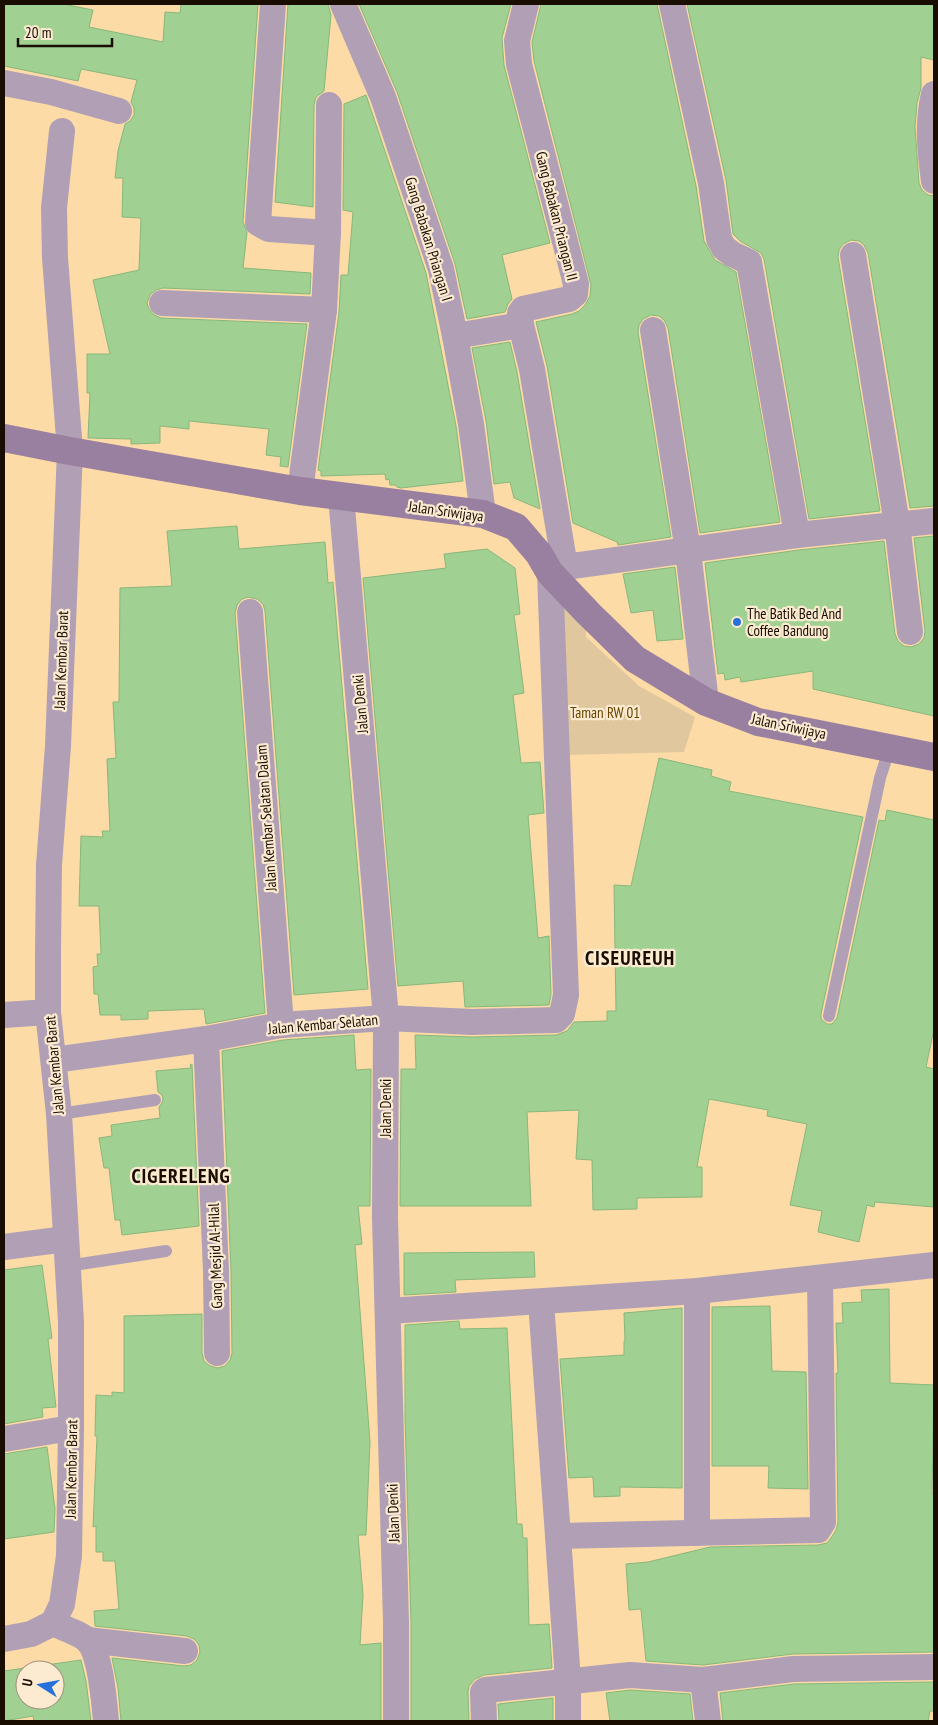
<svg xmlns="http://www.w3.org/2000/svg" width="938" height="1725" font-family="'PT Sans Narrow',sans-serif">
<style>
.green{fill:#e1c79e}
.building{fill:#a0d092;stroke:#88b77b;fill-rule:evenodd}
.lines{fill:none;stroke-linecap:round;stroke-linejoin:round}
.lane{stroke:#b1a0b5;stroke-width:12}
.street{stroke:#b1a0b5;stroke-width:26}
.secondary{stroke:#9980a0;stroke-width:28}
.poi-dot{fill:#2871dd;stroke:#fcebd1;stroke-width:2}
.labels{text-anchor:middle;dominant-baseline:central;stroke-width:4.5;stroke-linejoin:round;paint-order:stroke}
.street-label{font-size:15px;fill:#190d00;stroke:#fcebd1}
.poi-label{font-size:15px;fill:#190d00;stroke:#fcebd1;text-anchor:start}
.park-label{font-size:15px;fill:#664500;stroke:#fcebd1}
.district-label{font-size:20px;font-weight:bold;letter-spacing:1px;fill:#190d00;stroke:#fcebd1}
</style>
<rect width="100%" height="100%" fill="#fddba6"/>
<path class="green" d="M 555,593 L 586,618 L 586,637 L 639,686 L 695,717 L 684,752 L 565,755 Z"/>
<g class="building">
<path d="M 4,4 L 63,4 L 93,10 L 89,27 L 163,42 L 165,12 L 180,13 L 181,4 L 258,4 L 243,222 L 247,232 L 243,268 L 311,273 L 310,294 L 163,288 L 156,290 L 150,295 L 147,303 L 149,309 L 154,315 L 161,318 L 307,324 L 288,467 L 280,466 L 281,457 L 266,455 L 269,429 L 189,421 L 189,429 L 160,426 L 160,443 L 131,444 L 131,439 L 88,438 L 90,393 L 87,393 L 87,354 L 110,354 L 93,280 L 139,270 L 141,218 L 122,217 L 123,178 L 115,178 L 118,151 L 125,124 L 130,121 L 134,115 L 134,108 L 131,102 L 137,80 L 81,69 L 78,81 L 4,66 Z"/>
<path d="M 288,4 L 328,4 L 331,15 L 324,91 L 316,97 L 314,105 L 313,207 L 275,202 Z"/>
<path d="M 359,4 L 511,4 L 502,38 L 504,65 L 550,243 L 502,255 L 512,299 L 508,304 L 505,312 L 467,319 L 455,264 L 397,92 Z"/>
<path d="M 541,4 L 657,4 L 696,186 L 704,241 L 715,260 L 736,272 L 780,522 L 700,533 L 668,328 L 664,320 L 659,316 L 651,315 L 643,319 L 639,325 L 638,332 L 671,537 L 618,545 L 617,542 L 573,523 L 547,366 L 536,322 L 572,314 L 579,311 L 585,305 L 590,296 L 591,285 L 534,61 L 532,42 Z"/>
<path d="M 687,4 L 934,4 L 934,60 L 921,57 L 921,88 L 917,103 L 915,127 L 919,183 L 922,190 L 928,195 L 934,196 L 934,506 L 910,508 L 868,253 L 864,245 L 859,241 L 851,240 L 843,244 L 839,250 L 838,257 L 880,511 L 809,519 L 764,259 L 761,253 L 740,241 L 733,234 L 726,180 Z"/>
<path d="M 366,95 L 426,273 L 456,426 L 463,481 L 401,488 L 397,487 L 396,485 L 390,485 L 389,479 L 386,480 L 385,474 L 321,476 L 321,471 L 318,470 L 339,312 L 341,275 L 348,275 L 353,212 L 343,210 L 344,104 Z"/>
<path d="M 510,342 L 517,372 L 540,509 L 514,498 L 510,482 L 494,484 L 486,421 L 472,348 Z"/>
<path d="M 237,526 L 239,549 L 325,542 L 328,583 L 333,582 L 368,989 L 294,995 L 265,611 L 263,604 L 257,599 L 248,597 L 242,599 L 237,605 L 235,613 L 265,1013 L 206,1024 L 204,1009 L 148,1011 L 148,1019 L 121,1020 L 121,1015 L 100,1015 L 98,994 L 94,994 L 93,967 L 98,966 L 97,954 L 101,954 L 99,906 L 79,906 L 81,836 L 103,837 L 102,831 L 110,831 L 107,759 L 116,758 L 113,702 L 119,702 L 120,588 L 172,586 L 167,531 Z"/>
<path d="M 934,536 L 934,716 L 813,689 L 813,671 L 741,682 L 740,677 L 725,680 L 724,673 L 718,674 L 705,563 L 799,550 L 884,541 L 895,634 L 898,641 L 904,646 L 911,647 L 919,644 L 924,638 L 925,631 L 914,538 Z"/>
<path d="M 487,549 L 515,568 L 520,614 L 514,615 L 524,693 L 513,695 L 521,763 L 540,762 L 544,813 L 528,815 L 538,938 L 549,936 L 551,994 L 549,1005 L 465,1007 L 463,981 L 398,986 L 363,578 L 446,568 L 444,554 Z"/>
<path d="M 675,567 L 683,639 L 657,641 L 653,610 L 631,613 L 623,574 Z"/>
<path d="M 659,758 L 712,770 L 711,776 L 731,782 L 729,791 L 863,817 L 821,1014 L 821,1019 L 827,1024 L 832,1024 L 837,1018 L 879,820 L 885,821 L 887,810 L 934,820 L 934,1029 L 926,1067 L 934,1069 L 934,1207 L 875,1202 L 874,1207 L 867,1205 L 859,1242 L 818,1232 L 822,1211 L 790,1205 L 807,1124 L 767,1116 L 768,1110 L 709,1099 L 697,1167 L 702,1167 L 702,1197 L 637,1198 L 637,1209 L 593,1210 L 592,1160 L 576,1159 L 579,1110 L 527,1112 L 531,1206 L 400,1206 L 401,1069 L 416,1069 L 415,1035 L 472,1037 L 556,1035 L 567,1031 L 574,1022 L 607,1021 L 607,1011 L 616,1011 L 614,885 L 631,886 Z"/>
<path d="M 354,1035 L 356,1070 L 371,1069 L 370,1206 L 358,1206 L 362,1244 L 355,1245 L 370,1442 L 366,1535 L 358,1535 L 363,1595 L 360,1645 L 381,1643 L 381,1721 L 121,1721 L 118,1688 L 112,1658 L 184,1666 L 191,1665 L 197,1660 L 200,1652 L 199,1645 L 194,1639 L 187,1636 L 95,1626 L 94,1611 L 119,1609 L 115,1561 L 103,1561 L 103,1552 L 96,1552 L 96,1526 L 93,1527 L 97,1436 L 95,1436 L 96,1395 L 112,1396 L 112,1392 L 124,1393 L 124,1316 L 202,1314 L 202,1353 L 204,1361 L 210,1366 L 218,1368 L 225,1366 L 230,1360 L 232,1353 L 231,1271 L 222,1051 L 283,1040 Z"/>
<path d="M 192,1064 L 199,1226 L 122,1235 L 120,1220 L 115,1220 L 109,1168 L 104,1168 L 99,1138 L 112,1136 L 111,1125 L 160,1118 L 159,1107 L 162,1103 L 163,1099 L 162,1095 L 158,1092 L 156,1071 L 191,1068 L 190,1065 Z"/>
<path d="M 534,1252 L 535,1277 L 455,1280 L 456,1292 L 404,1295 L 404,1253 Z"/>
<path d="M 42,1265 L 52,1338 L 48,1339 L 56,1407 L 42,1408 L 43,1417 L 4,1424 L 4,1270 Z"/>
<path d="M 889,1289 L 890,1383 L 934,1385 L 932,1494 L 934,1494 L 934,1652 L 793,1654 L 703,1665 L 646,1661 L 641,1609 L 629,1610 L 626,1564 L 648,1562 L 710,1547 L 818,1545 L 827,1543 L 831,1538 L 836,1530 L 838,1522 L 836,1373 L 838,1373 L 836,1323 L 843,1323 L 842,1303 L 862,1302 L 861,1290 Z"/>
<path d="M 770,1306 L 772,1371 L 806,1372 L 808,1489 L 768,1488 L 769,1466 L 712,1466 L 712,1307 Z"/>
<path d="M 682,1308 L 682,1488 L 620,1487 L 620,1496 L 594,1497 L 593,1477 L 569,1478 L 560,1359 L 624,1355 L 624,1341 L 625,1341 L 624,1313 Z"/>
<path d="M 459,1321 L 460,1329 L 507,1328 L 517,1524 L 522,1524 L 523,1538 L 527,1538 L 529,1625 L 549,1624 L 552,1668 L 484,1675 L 475,1679 L 469,1686 L 468,1692 L 469,1721 L 411,1721 L 411,1622 L 405,1418 L 405,1325 Z"/>
<path d="M 47,1447 L 55,1509 L 54,1532 L 4,1539 L 4,1454 Z"/>
<path d="M 81,1660 L 86,1681 L 91,1721 L 34,1721 L 33,1716 L 4,1721 L 4,1671 ZM 25,1670 L 55,1670 L 55,1700 L 25,1700 Z"/>
<path d="M 934,1682 L 934,1711 L 930,1711 L 928,1721 L 723,1721 L 720,1693 L 794,1684 Z"/>
<path d="M 630,1690 L 690,1694 L 693,1721 L 610,1721 L 606,1693 Z"/>
<path d="M 553,1698 L 553,1721 L 499,1721 L 498,1704 Z"/>
</g>
<g class="lines">
<g class="lane">
<path d="M 829,1016 L 880,778 L 890,747"/>
<path d="M 59,1114 L 155,1100"/>
<path d="M 67,1266 L 166,1251"/>
</g>
<g class="street">
<path d="M 273,4 L 258,223 L 269,229 L 328,233"/>
<path d="M 343,4 L 383,97 L 441,269 L 455,336 L 471,424 L 483,514"/>
<path d="M 526,4 L 517,41 L 519,64 L 576,284 L 575,294 L 569,299 L 523,309 L 520,313 L 521,325 L 532,369 L 565,567"/>
<path d="M 672,4 L 711,183 L 719,239 L 724,248 L 732,254 L 749,262 L 797,535"/>
<path d="M 4,83 L 51,92 L 119,111"/>
<path d="M 934,94 C 927,124 930,151 934,181"/>
<path d="M 853,255 L 897,524 L 910,632"/>
<path d="M 162,303 L 324,310 L 300,491"/>
<path d="M 324,310 L 328,233 L 329,105"/>
<path d="M 653,330 L 688,551 L 706,702"/>
<path d="M 455,336 L 521,325"/>
<path d="M 341,496 L 386,1018 L 385,1218 L 396,1622 L 396,1721"/>
<path d="M 250,612 L 281,1025"/>
<path d="M 4,1015 L 48,1012"/>
<path d="M 206,1039 L 216,1271 L 217,1353"/>
<path d="M 54,1060 L 206,1039 L 281,1025 L 386,1018 L 472,1022 L 556,1020 L 562,1014 L 566,995 L 550,573 L 565,567 L 797,535 L 934,521"/>
<path d="M 4,1247 L 66,1239"/>
<path d="M 541,1302 L 558,1536 L 818,1530 L 823,1522 L 820,1278"/>
<path d="M 388,1311 L 697,1291 L 934,1265"/>
<path d="M 4,1439 L 71,1428"/>
<path d="M 697,1533 L 697,1291"/>
<path d="M 558,1536 L 568,1681 L 568,1721"/>
<path d="M 53,1623 C 62,1628 82,1634 88,1641 C 101,1655 104,1701 106,1721"/>
<path d="M 4,1639 L 31,1634 L 53,1623 L 62,1604 L 69,1556 L 71,1428 L 71,1322 L 59,1114 L 48,1012 L 48,951 L 49,865 L 58,746 L 70,451 L 55,258 L 54,208 L 62,131"/>
<path d="M 87,1640 L 185,1651"/>
<path d="M 703,1680 L 708,1721"/>
<path d="M 484,1721 L 483,1692 L 485,1690 L 496,1689 L 630,1675 L 703,1680 L 793,1669 L 934,1667"/>
</g>
<path class="secondary" d="M 4,438 L 70,451 L 300,491 L 483,514 L 516,527 L 539,554 L 550,573 L 588,613 L 635,659 L 706,702 L 758,722 L 934,757"/>
</g>
<circle class="poi-dot" cx="737" cy="622" r="5"/>
<g class="labels">
<g class="street-label">
<text transform="translate(557 216) rotate(76)">Gang Babakan Priangan II</text>
<text transform="translate(429 239) rotate(73)">Gang Babakan Priangan I</text>
<text transform="translate(446 511) rotate(8)">Jalan Sriwijaya</text>
<text transform="translate(61 660) rotate(-88)">Jalan Kembar Barat</text>
<text transform="translate(360 704) rotate(-95)">Jalan Denki</text>
<text transform="translate(789 726) rotate(12)">Jalan Sriwijaya</text>
<text transform="translate(266 818) rotate(-94)">Jalan Kembar Selatan Dalam</text>
<text transform="translate(323 1024) rotate(-5)">Jalan Kembar Selatan</text>
<text transform="translate(54 1065) rotate(-95)">Jalan Kembar Barat</text>
<text transform="translate(385 1108) rotate(-90)">Jalan Denki</text>
<text transform="translate(215 1256) rotate(-92)">Gang Mesjid Al-Hilal</text>
<text transform="translate(71 1469) rotate(-89)">Jalan Kembar Barat</text>
<text transform="translate(393 1513) rotate(-92)">Jalan Denki</text>
</g>
<g class="poi-label">
<text x="747" y="613">The Batik Bed And<tspan x="747" dy="17">Coffee Bandung</tspan></text>
</g>
<g class="park-label">
<text x="605" y="712">Taman RW 01</text>
</g>
<g class="district-label">
<text x="630" y="958">CISEUREUH</text>
<text x="181" y="1176">CIGERELENG</text>
</g>
</g>
<rect width="938" height="1725" fill="none" stroke="#190d00" stroke-width="10"/>
<g transform="translate(40 1685) rotate(281)"><circle r="24" fill="#fcebd1" stroke="#a1927d"/>
<path d="M0-4L9 19L0 12L-9 19Z" fill="#2871dd"/>
<text y="-8" font-size="14" font-weight="bold" text-anchor="middle" fill="#190d00">U</text>
</g>
<path d="M18 38v8h94v-8" fill="none" stroke="#190d00" stroke-width="2.5"/>
<text x="25" y="38" font-size="15" fill="#190d00" stroke="#fcebd1" stroke-width="4" paint-order="stroke">20 m</text>
</svg>
